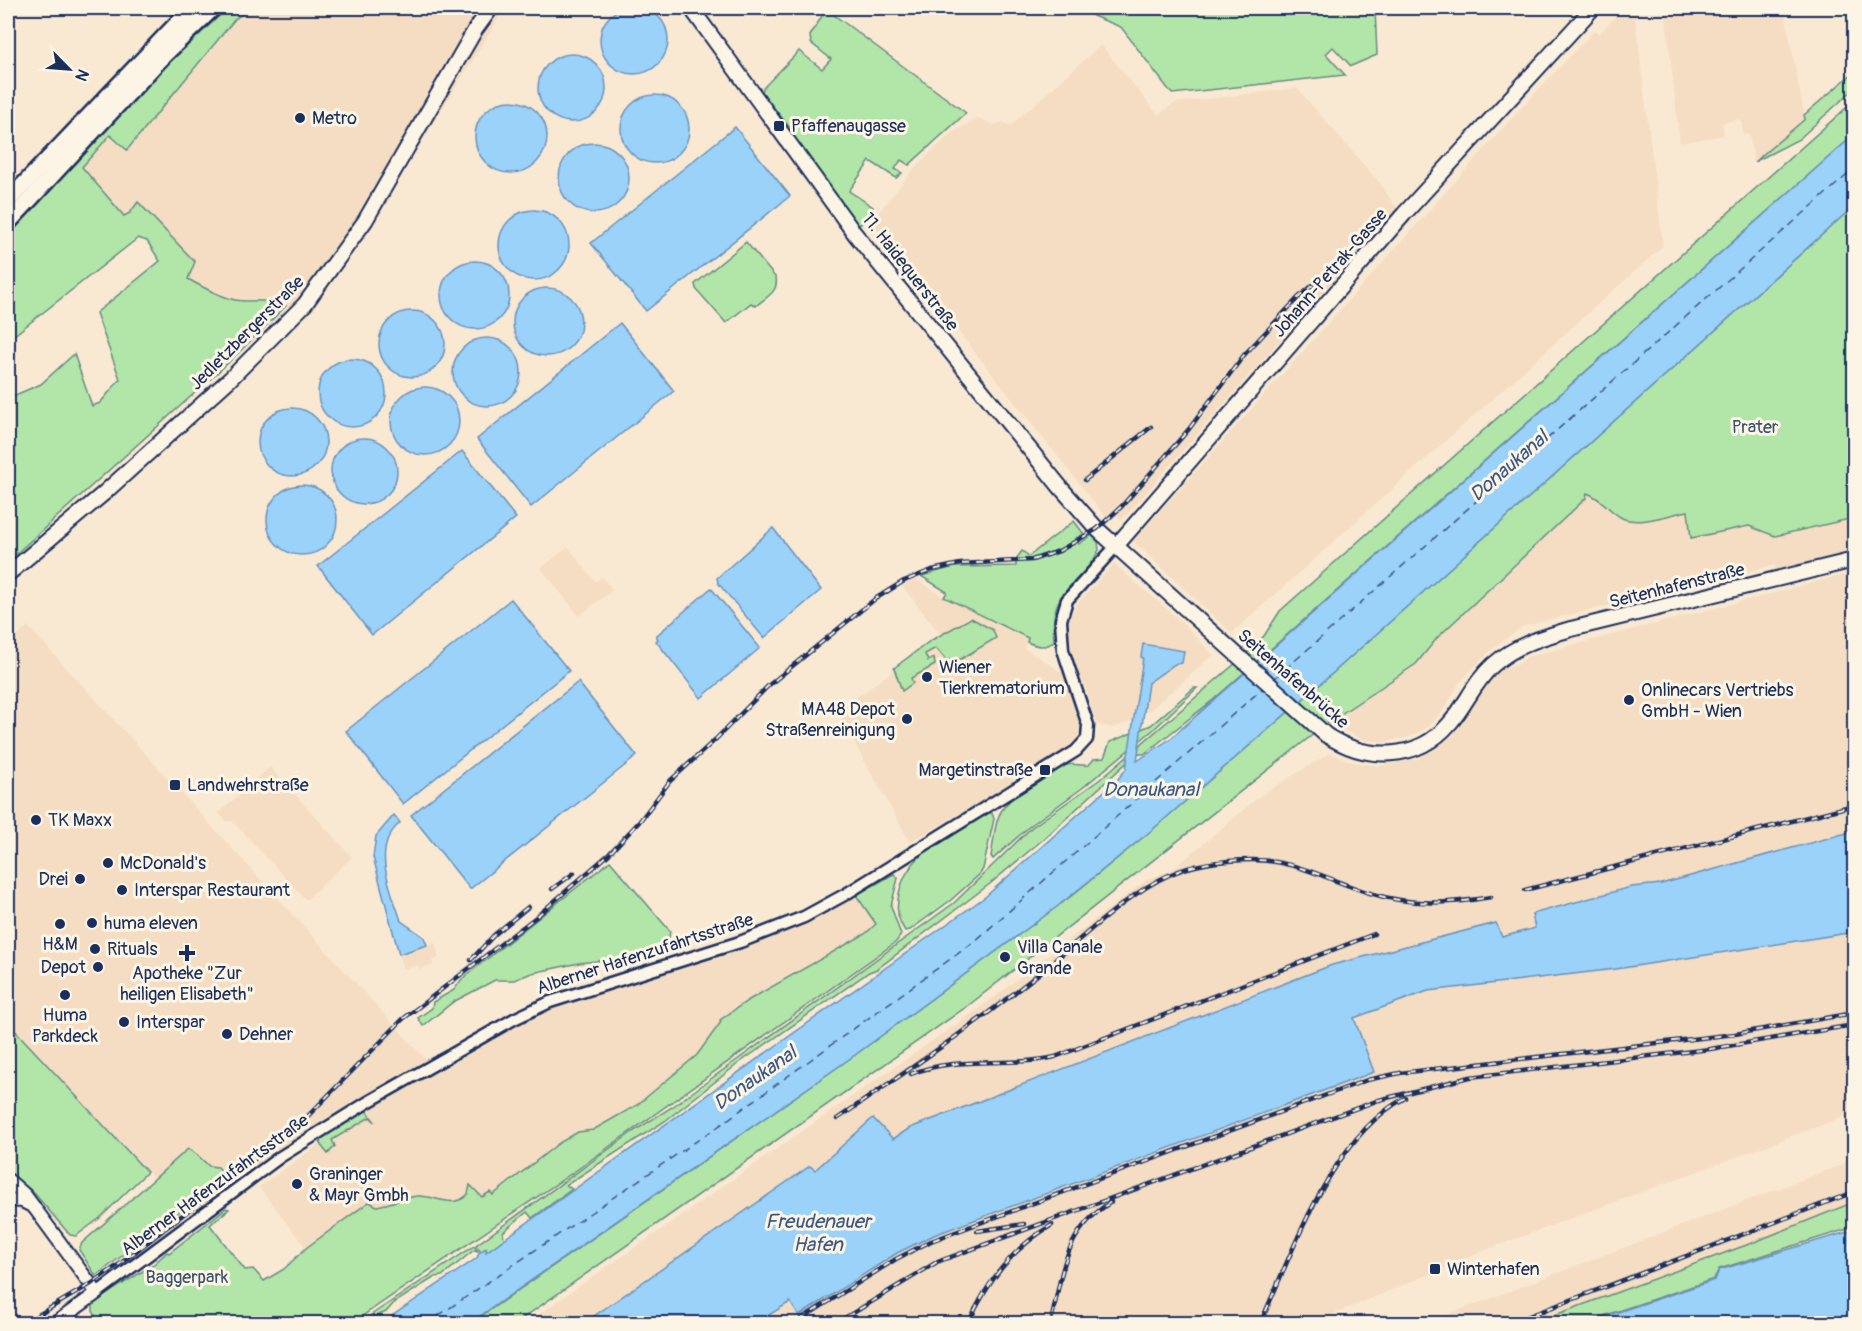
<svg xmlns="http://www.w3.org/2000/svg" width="1862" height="1331" font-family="Pangolin,sans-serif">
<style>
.built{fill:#f4ddc2}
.green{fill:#b1e6a8;stroke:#668a83;stroke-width:1.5}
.water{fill:#9bd2fa;stroke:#6891bc;stroke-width:1.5}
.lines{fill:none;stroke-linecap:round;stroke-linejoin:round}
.ferry{stroke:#3b5885;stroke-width:1.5;stroke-dasharray:8 6;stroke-linecap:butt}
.tertiary-casing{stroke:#1b2f5e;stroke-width:15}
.secondary-casing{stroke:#1b2f5e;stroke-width:16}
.primary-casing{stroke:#1b2f5e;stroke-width:18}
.motorway-casing{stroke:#1b2f5e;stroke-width:20}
.tertiary{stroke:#fcf5e5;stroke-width:10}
.secondary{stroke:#fcf5e5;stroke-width:12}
.primary{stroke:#fcf5e5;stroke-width:14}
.motorway{stroke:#fcf5e5;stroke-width:15}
.rail-casing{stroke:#1b2f5e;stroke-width:4.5}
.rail{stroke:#fcf5e5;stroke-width:2;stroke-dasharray:7;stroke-linecap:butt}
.poi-dot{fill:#1b2f5e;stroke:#fcf5e5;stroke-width:2}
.labels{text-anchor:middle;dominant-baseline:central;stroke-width:6;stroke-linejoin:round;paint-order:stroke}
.poi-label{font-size:18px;fill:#1b2f5e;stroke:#fcf5e5;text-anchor:start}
.street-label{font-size:18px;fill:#1b2f5e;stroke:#fcf5e5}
.park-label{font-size:18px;fill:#39546d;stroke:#fcf5e5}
.water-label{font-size:20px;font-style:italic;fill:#3b5885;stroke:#fcf5e5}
</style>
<rect width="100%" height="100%" fill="#fae9d2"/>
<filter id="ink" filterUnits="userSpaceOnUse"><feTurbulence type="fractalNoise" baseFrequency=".0167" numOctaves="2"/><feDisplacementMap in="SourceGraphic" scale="12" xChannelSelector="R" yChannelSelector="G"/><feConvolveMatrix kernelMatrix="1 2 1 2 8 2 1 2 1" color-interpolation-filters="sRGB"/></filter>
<g filter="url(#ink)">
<g class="built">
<path d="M 251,8 L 505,8 L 367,230 L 308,317 L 283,304 L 262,299 L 236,300 L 208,291 L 187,278 L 195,262 L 138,202 L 130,213 L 124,216 L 82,167 L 111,135 L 128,149 L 235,19 Z"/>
<path d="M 1623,8 L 1634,8 L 1663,246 L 1232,633 L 1133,541 L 1524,105 L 1595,30 L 1599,34 Z"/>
<path d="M 1665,8 L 1784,8 L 1805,119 L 1754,162 L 1749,134 L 1743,134 L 1741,119 L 1722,123 L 1724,135 L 1680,143 Z"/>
<path d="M 1101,45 L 1158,115 L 1175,103 L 1297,88 L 1379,182 L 1399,212 L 1386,227 L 1371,237 L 1122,520 L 1112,511 L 1106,517 L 871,222 L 917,165 L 952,133 L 978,118 L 993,125 L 1003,122 L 1010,126 Z"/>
<path d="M 1587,493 L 1601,498 L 1622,518 L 1633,521 L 1689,510 L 1691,537 L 1749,526 L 1775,536 L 1854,518 L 1854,550 L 1776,572 L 1775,565 L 1524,626 L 1493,648 L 1460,682 L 1442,712 L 1429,726 L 1410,737 L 1384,742 L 1361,739 L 1329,722 L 1416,664 L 1438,637 L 1586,498 Z"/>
<path d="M 568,547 L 595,581 L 602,577 L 613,590 L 579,616 L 541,568 Z"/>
<path d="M 1114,564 L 1183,623 L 1213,655 L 1150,710 L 1132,721 L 1112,728 L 1097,724 L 1085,687 L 1075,666 L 1068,635 L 1069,619 L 1077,604 Z"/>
<path d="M 1854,572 L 1854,831 L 1661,884 L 1631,887 L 1532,913 L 1535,928 L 1501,937 L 1496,923 L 1332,965 L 910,1128 L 893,1139 L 873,1118 L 815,1171 L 809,1166 L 584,1323 L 525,1324 L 981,1007 L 1146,880 L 1173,869 L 1261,795 L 1330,753 L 1353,762 L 1378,766 L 1418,759 L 1452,736 L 1466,718 L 1474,698 L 1495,670 L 1517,665 L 1527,657 Z"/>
<path d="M 916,579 L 942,596 L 1028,639 L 1024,648 L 1065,674 L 1081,725 L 1079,737 L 1070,748 L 1035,769 L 1029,768 L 1026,764 L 1017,769 L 1012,774 L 1012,784 L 910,842 L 837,712 L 941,635 L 902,586 Z"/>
<path d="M 28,626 L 431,1065 L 368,1102 L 194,1221 L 8,1023 L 8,646 Z"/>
<path d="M 270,767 L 352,857 L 306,900 L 232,821 L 226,821 L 219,813 Z"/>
<path d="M 856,895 L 877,924 L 865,934 L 747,1001 L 722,1022 L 697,1055 L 637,1105 L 593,1130 L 578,1132 L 559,1143 L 492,1195 L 483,1197 L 470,1186 L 468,1194 L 461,1200 L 444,1201 L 419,1196 L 377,1206 L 371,1205 L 306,1248 L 259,1187 L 320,1144 L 327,1153 L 332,1140 L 348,1122 L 439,1067 L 531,1017 L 588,995 L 765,939 L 805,922 Z"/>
<path d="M 1854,932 L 1854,1113 L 1491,1248 L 1313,1323 L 756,1324 L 790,1302 L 799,1316 L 897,1253 L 934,1235 L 1374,1073 L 1354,1018 L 1428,991 L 1616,969 Z"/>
<path d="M 435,943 L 439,958 L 432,961 L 433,965 L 419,969 L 418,965 L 403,969 L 399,954 Z"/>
<path d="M 1854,1160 L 1854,1202 L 1752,1243 L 1533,1323 L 1423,1324 Z"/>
</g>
<g class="green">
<path d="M 228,8 L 251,8 L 235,19 L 127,150 L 110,135 L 82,167 L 124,216 L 130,213 L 138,202 L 195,262 L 188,279 C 202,287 218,296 235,300 C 253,303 265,297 286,306 L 227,364 L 8,561 L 8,398 L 41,384 L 74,354 L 92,406 L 100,403 L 120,379 L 96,313 L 160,261 L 147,241 L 138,238 L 8,340 L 8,234 L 170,62 Z"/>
<path d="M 1085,8 L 1375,8 L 1377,55 L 1351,66 L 1333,47 L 1326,54 L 1345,75 L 1172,94 L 1121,27 L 1093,16 Z"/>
<path d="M 826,9 L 966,113 L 909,165 L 901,160 L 895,169 L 902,173 L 896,178 L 870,161 L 849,191 L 873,207 L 861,224 L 856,225 L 797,144 L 789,131 L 791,129 L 762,93 L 763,88 L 799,51 L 822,69 L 831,59 L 811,43 L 810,36 Z"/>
<path d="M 1854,72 L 1854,89 L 1799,139 L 1754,162 L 1805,119 L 1804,115 Z"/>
<path d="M 1854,101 L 1854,135 L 1213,700 L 1144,754 L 1136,754 L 1047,836 L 991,883 L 877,969 L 869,972 L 739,1063 L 665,1121 L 566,1185 L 572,1189 L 532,1218 L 527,1212 L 503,1232 L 504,1239 L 485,1253 L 486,1248 L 481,1252 L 476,1245 L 634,1131 L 672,1107 L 954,903 L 1032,827 L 1099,780 L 1237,662 L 1264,636 L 1280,611 Z"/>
<path d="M 1854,206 L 1854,518 L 1775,536 L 1749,526 L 1691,538 L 1688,511 C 1670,514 1640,526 1622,518 C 1608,511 1605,500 1587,493 L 1586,498 L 1438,637 L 1416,664 L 1329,722 L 969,1005 L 516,1323 L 470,1324 L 855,1055 L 1070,897 L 1152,830 L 1325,680 Z"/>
<path d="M 746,242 L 776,278 C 779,292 765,298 756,306 L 751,303 L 726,323 L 696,289 L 695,284 Z"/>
<path d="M 1074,521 L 1084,534 L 1076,538 L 1079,544 L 1092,535 L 1098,542 L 1099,550 C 1080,589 1048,584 1054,641 C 1046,649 1036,646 1027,642 L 1028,638 L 944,597 L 947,592 L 921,576 L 954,567 L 1016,566 L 1016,559 L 1022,551 L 1029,556 Z"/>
<path d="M 971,618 L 993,630 L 996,638 L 961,659 L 946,660 L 936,648 L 925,654 L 928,661 L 934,658 L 935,665 L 911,678 L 913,683 L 902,691 L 894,668 L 930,641 Z"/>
<path d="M 1194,688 L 1197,688 L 1153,730 L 1081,789 L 1031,825 L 993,859 L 991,856 C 994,842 994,822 1002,810 C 1010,796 1051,769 1066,765 C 1074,763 1081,766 1089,765 L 1094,759 L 1104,758 L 1110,742 L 1151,725 Z"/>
<path d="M 986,813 L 992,813 L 994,819 L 983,869 L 980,874 L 951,900 L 910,930 L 905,931 C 899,922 896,911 898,900 C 903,853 950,836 986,813 Z"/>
<path d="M 610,861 L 670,931 L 668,945 L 624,958 L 579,963 L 532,973 L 514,980 L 495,980 L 453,1002 L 423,1026 L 418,1018 L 432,1008 L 433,1002 L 454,990 L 462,979 Z"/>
<path d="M 894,874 L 898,878 L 891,906 L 901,935 L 896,942 L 578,1169 L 352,1323 L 104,1323 L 108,1322 L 106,1318 L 99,1322 L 93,1311 L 93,1303 L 154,1264 L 167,1252 L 169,1253 L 226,1208 L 229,1209 L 210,1225 L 245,1270 L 253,1269 L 264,1281 L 284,1269 L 306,1248 L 369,1202 L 377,1206 C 390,1204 405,1197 418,1196 C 435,1195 454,1210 468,1194 L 470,1185 L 482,1197 L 490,1192 L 493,1195 L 559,1143 L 578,1132 L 593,1130 L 637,1105 L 697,1055 L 721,1022 L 720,1020 L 747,1001 L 865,934 L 876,924 L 856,895 Z"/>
<path d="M 8,1023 L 147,1172 L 100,1218 L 76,1236 L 70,1235 L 34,1193 L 8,1171 Z"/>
<path d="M 365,1109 L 375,1122 L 370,1117 L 332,1140 L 335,1146 L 328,1154 L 320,1144 L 321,1139 Z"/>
<path d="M 188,1149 L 195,1153 L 209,1166 L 218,1167 L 226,1176 L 96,1276 L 79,1250 L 82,1243 Z"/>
<path d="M 1854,1202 L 1854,1227 L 1719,1269 L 1714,1279 L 1582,1323 L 1533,1323 L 1752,1243 Z"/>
<path d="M 474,1246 L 478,1251 L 474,1250 L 442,1276 L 435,1277 L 394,1303 L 386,1312 L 359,1323 Z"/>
</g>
<g class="water">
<circle cx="634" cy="40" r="34"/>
<circle cx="572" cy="88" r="34"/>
<circle cx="655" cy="129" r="34"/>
<circle cx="511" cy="137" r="36"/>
<path d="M 735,127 L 790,196 L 646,311 L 591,243 Z"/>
<path d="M 1854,135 L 1854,206 L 1325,680 L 1152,830 L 1058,906 L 855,1055 L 470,1323 L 380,1324 L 477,1258 L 479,1253 L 486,1248 L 486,1252 L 985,897 L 1118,779 L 1126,769 L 1143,658 L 1141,657 L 1143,644 L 1184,651 L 1182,663 L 1175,664 L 1148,683 L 1137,761 L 1170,739 Z"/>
<circle cx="594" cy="178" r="35"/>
<circle cx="534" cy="245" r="35"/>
<circle cx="475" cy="295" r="34"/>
<circle cx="547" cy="322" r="34"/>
<circle cx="412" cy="344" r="33"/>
<path d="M 620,323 L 674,391 L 531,507 L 477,439 Z"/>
<circle cx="487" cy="372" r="34"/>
<circle cx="352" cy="393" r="34"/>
<circle cx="425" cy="421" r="34"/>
<circle cx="292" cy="442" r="34"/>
<circle cx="364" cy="471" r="33"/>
<path d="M 462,451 L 516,518 L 372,635 L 318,566 Z"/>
<circle cx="302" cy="520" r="35"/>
<path d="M 773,528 L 821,590 L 764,638 L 718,583 L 717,578 Z"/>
<path d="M 711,588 L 760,648 L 701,698 L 656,641 L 658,639 L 656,636 Z"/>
<path d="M 511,599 L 569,671 L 403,804 L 346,731 Z"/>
<path d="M 578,682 L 637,756 L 470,889 L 411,815 Z"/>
<path d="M 394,815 L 400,823 C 370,848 391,889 401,921 L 424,937 L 427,945 L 399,954 L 373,857 L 376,836 Z"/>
<path d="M 1854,831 L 1854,932 L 1616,969 L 1428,991 L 1354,1018 L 1374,1072 L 934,1235 L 897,1253 L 799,1316 L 790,1302 L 756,1323 L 584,1323 L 810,1166 L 815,1170 L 873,1118 L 893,1139 L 910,1128 L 1332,965 L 1496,923 L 1502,937 L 1535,928 L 1532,914 L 1631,887 L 1661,884 Z"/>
<path d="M 1854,1230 L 1854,1323 L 1585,1323 L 1715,1280 L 1719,1270 Z"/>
</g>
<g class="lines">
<g class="ferry">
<path d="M 1274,679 L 1854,169"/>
<path d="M 426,1324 L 716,1128 L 974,942 L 1263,688"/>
</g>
<g class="tertiary-casing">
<path id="tertiary" d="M 97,1293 L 280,1157 L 368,1102 L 514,1019 L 550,1002 L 740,942 L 804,917 L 846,894 L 1076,751 L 1087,739 L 1088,725 L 1063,650 L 1061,620 L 1067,600 L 1116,546"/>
</g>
<g class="secondary-casing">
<g id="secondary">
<path d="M 8,1180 L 25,1195 L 97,1293 L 54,1324"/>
<path d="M 8,1200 L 22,1201 L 34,1207"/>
</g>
</g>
<g class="primary-casing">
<g id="primary">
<path d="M 691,8 L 855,234 L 1061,488 L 1097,529 L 1326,735 C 1366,761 1417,762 1450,723 C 1466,705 1474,682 1493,665 C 1515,645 1543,637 1571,629 L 1854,560"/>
<path d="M 1116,546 L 1404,214 L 1593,8"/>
<path d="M 8,574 L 103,494 L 230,379 L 305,304 L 365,221 L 475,30 L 491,8"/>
</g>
</g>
<g class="motorway-casing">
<g id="motorway">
<path d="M 8,201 L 192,8"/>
<path d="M 8,223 L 166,53 L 213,8"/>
</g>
</g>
<use href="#tertiary" class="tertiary"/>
<use href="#secondary" class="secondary"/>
<use href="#primary" class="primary"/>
<use href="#motorway" class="motorway"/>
<g class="rail-casing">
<g id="rail">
<path d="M 1085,480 L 1151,427"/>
<path d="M 552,889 L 574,873"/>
<path d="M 1525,890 L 1854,805"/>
<path d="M 471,960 L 494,935 L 528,907"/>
<path d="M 911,1074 C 957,1055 1007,1068 1055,1057 L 1374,934"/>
<path d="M 837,1119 C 903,1074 969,1029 1032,979 C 1072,948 1124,895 1169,875 C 1195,863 1224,860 1253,860 C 1296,860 1330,881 1370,893 C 1410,906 1450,904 1491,897"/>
<path d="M 977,1231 L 1024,1224"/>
<path d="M 1052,1317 C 1063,1269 1065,1231 1111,1202"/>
<path d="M 801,1319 L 896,1259 L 931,1241 L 1367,1080 L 1400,1073 L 1735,1034 L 1854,1013"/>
<path d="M 23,1324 L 91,1284 L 121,1263 L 304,1120 L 403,1019 L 536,917 L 608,855 L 639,822 L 670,781 L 716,739 L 769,685 L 875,599 L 904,581 L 932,570 L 960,564 L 1032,560 L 1059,551 L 1097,529 L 1122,506 L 1189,429 L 1244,355 L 1298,298 L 1334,267"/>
<path d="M 835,1324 L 937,1262 L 1379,1100 L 1470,1077 L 1710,1049 L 1854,1025"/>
<path d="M 968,1324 C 988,1281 1011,1249 1052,1225"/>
<path d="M 1260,1324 C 1294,1250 1330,1138 1405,1098"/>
<path d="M 1508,1324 L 1854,1192"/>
</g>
</g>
<use href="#rail" class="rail"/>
</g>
</g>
<g class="poi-dot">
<circle cx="300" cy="118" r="6"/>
<rect x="773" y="120" width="12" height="12" rx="3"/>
<circle cx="927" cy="677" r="6"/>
<circle cx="1629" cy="700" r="6"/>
<circle cx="907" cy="719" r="6"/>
<rect x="1039" y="764" width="12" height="12" rx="3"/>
<rect x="169" y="779" width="12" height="12" rx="3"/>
<circle cx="36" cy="820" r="6"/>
<circle cx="108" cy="863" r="6"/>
<circle cx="80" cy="879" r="6"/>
<circle cx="122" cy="890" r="6"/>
<circle cx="92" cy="923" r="6"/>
<circle cx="60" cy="924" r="6"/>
<circle cx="95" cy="949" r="6"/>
<path d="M184 944h6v6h6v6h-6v6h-6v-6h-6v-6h6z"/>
<circle cx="1005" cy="957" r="6"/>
<circle cx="98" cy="967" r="6"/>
<circle cx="65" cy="995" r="6"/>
<circle cx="124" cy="1022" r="6"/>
<circle cx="227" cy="1034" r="6"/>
<circle cx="297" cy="1184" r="6"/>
<rect x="1429" y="1263" width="12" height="12" rx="3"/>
</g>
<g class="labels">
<g class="poi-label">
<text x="312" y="118">Metro</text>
<text x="791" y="126">Pfaffenaugasse</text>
<text x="939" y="667">Wiener<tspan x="939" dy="21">Tierkrematorium</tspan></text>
<text x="1641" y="690">Onlinecars Vertriebs<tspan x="1641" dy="21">GmbH - Wien</tspan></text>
<text x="895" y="709" text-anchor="end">MA48 Depot<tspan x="895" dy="21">Straßenreinigung</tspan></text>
<text x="1033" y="770" text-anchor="end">Margetinstraße</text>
<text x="187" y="785">Landwehrstraße</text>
<text x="48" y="820">TK Maxx</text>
<text x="120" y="863">McDonald's</text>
<text x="68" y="879" text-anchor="end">Drei</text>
<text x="134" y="890">Interspar Restaurant</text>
<text x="104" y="923">huma eleven</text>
<text x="60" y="944" text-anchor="middle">H&amp;M</text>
<text x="1017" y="947">Villa Canale<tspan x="1017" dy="21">Grande</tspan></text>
<text x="107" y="949">Rituals</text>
<text x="86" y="967" text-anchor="end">Depot</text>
<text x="187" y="973" text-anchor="middle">Apotheke "Zur<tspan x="187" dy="21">heiligen Elisabeth"</tspan></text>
<text x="65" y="1015" text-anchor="middle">Huma<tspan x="65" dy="21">Parkdeck</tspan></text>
<text x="136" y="1022">Interspar</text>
<text x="239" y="1034">Dehner</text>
<text x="309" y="1174">Graninger<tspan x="309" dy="21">&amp; Mayr Gmbh</tspan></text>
<text x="1447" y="1269">Winterhafen</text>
</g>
<g class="street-label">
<text transform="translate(910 272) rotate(52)">11. Haidequerstraße</text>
<text transform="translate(1330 273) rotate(-49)">Johann-Petrak-Gasse</text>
<text transform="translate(247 333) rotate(-45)">Jedletzbergerstraße</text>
<text transform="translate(1677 586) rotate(-14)">Seitenhafenstraße</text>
<text transform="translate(1293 679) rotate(41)">Seitenhafenbrücke</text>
<text transform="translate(645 954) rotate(-18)">Alberner Hafenzufahrtsstraße</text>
<text transform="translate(215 1185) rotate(-36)">Alberner Hafenzufahrtsstraße</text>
</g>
<g class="park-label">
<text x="1755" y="427">Prater</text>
<text x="187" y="1277">Baggerpark</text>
</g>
<g class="water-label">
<text transform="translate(1509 466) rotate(-41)">Donaukanal</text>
<text x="1151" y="789">Donaukanal</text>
<text transform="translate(755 1078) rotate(-35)">Donaukanal</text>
<text x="818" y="1221">Freudenauer<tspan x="818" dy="23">Hafen</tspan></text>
</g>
</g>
<rect width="1862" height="1331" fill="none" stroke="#fcf5e5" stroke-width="30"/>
<rect x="15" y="15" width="1832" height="1301" fill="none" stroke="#1b2f5e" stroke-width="2" filter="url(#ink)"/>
<g transform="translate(69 69) rotate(115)" stroke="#fcf5e5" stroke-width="4.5" paint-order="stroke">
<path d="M0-4.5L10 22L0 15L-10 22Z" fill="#1b2f5e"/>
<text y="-9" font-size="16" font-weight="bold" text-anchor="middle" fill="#1b2f5e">N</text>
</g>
</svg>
